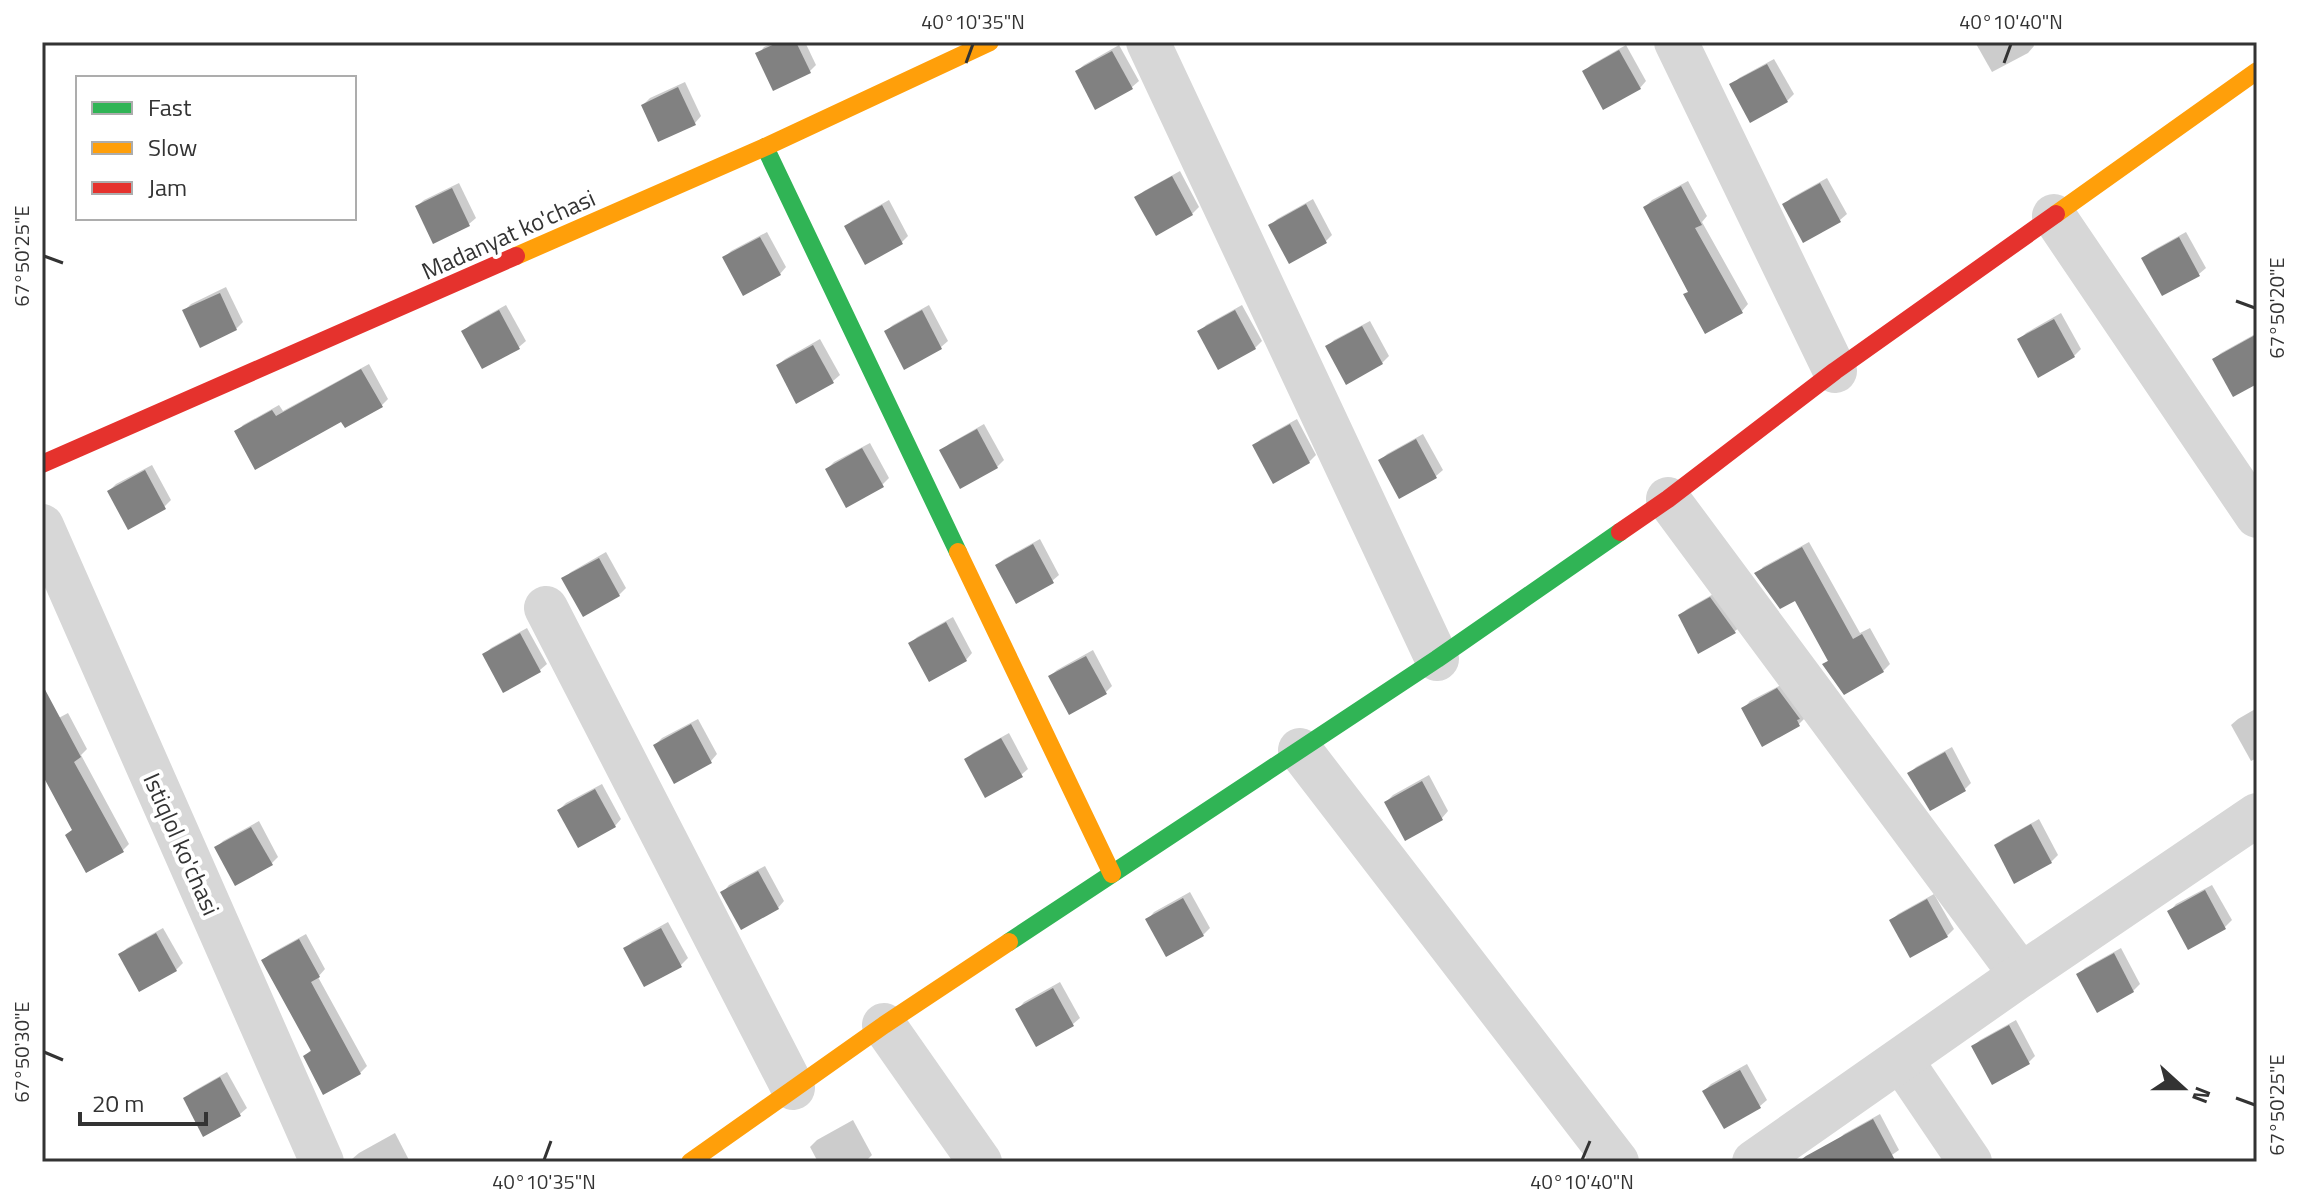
<svg xmlns="http://www.w3.org/2000/svg" width="2299" height="1204" font-family="'Titillium Web',sans-serif">
<style>
.shadow{fill:#0003}
.building{fill:#818181}
.lines{fill:none;stroke-linecap:round;stroke-linejoin:round}
.street{stroke:#d7d7d7;stroke-width:44}
.fast{stroke:#30b455;stroke-width:18}
.slow{stroke:#ff9f0a;stroke-width:18}
.jam{stroke:#e5322d;stroke-width:18}
.ticks{fill:none;stroke:#333;stroke-width:3}
.labels{text-anchor:middle;dominant-baseline:central;stroke-width:8;stroke-linejoin:round;paint-order:stroke}
.street-label{font-size:24px;fill:#333;stroke:#fff}
.neatline{fill:none;stroke:#333;stroke-width:3}
.ticks-label{font-size:20px;text-anchor:middle;fill:#333}
</style>
<rect width="100%" height="100%" fill="#fff"/>
<g class="shadow">
<path d="M 775,42 L 805,42 L 816,65 L 810,71 L 758,54 L 764,47 Z"/>
<path d="M 1975,42 L 2032,42 L 2034,46 L 2028,53 L 1992,72 Z"/>
<path d="M 1119,45 L 1139,81 L 1132,87 L 1096,107 L 1077,71 L 1084,65 Z"/>
<path d="M 1626,45 L 1646,81 L 1640,88 L 1584,72 L 1591,65 Z"/>
<path d="M 1774,59 L 1794,94 L 1787,101 L 1732,85 L 1739,78 Z"/>
<path d="M 685,82 L 701,116 L 695,123 L 643,105 L 650,98 Z"/>
<path d="M 1180,171 L 1199,207 L 1192,214 L 1137,198 L 1144,191 Z"/>
<path d="M 1827,178 L 1847,214 L 1840,220 L 1785,204 L 1791,198 Z"/>
<path d="M 1688,181 L 1707,216 L 1702,222 L 1748,304 L 1742,311 L 1690,290 L 1645,207 L 1652,200 Z"/>
<path d="M 459,183 L 476,218 L 469,224 L 417,206 L 424,200 Z"/>
<path d="M 1313,199 L 1332,235 L 1326,241 L 1271,225 L 1277,219 Z"/>
<path d="M 889,200 L 908,236 L 901,243 L 846,226 L 853,220 Z"/>
<path d="M 767,232 L 786,267 L 780,274 L 724,258 L 731,251 Z"/>
<path d="M 2186,232 L 2206,268 L 2199,274 L 2144,258 L 2150,252 Z"/>
<path d="M 226,287 L 243,322 L 236,329 L 184,311 L 191,304 Z"/>
<path d="M 506,305 L 526,341 L 519,347 L 464,331 L 470,325 Z"/>
<path d="M 929,305 L 948,341 L 941,347 L 905,367 L 886,331 L 893,325 Z"/>
<path d="M 1242,305 L 1262,341 L 1255,348 L 1200,332 L 1206,325 Z"/>
<path d="M 2061,313 L 2081,349 L 2074,356 L 2038,375 L 2019,340 L 2026,333 Z"/>
<path d="M 1370,321 L 1389,356 L 1382,363 L 1327,347 L 1334,340 Z"/>
<path d="M 2257,333 L 2257,382 L 2214,359 L 2221,353 Z"/>
<path d="M 820,339 L 840,375 L 833,381 L 797,401 L 778,365 L 785,359 Z"/>
<path d="M 369,364 L 388,399 L 381,406 L 237,432 L 243,425 L 279,405 L 283,411 Z"/>
<path d="M 1297,419 L 1316,455 L 1309,462 L 1254,446 L 1261,439 Z"/>
<path d="M 984,424 L 1004,460 L 997,467 L 942,451 L 949,444 Z"/>
<path d="M 1423,434 L 1443,470 L 1436,476 L 1381,460 L 1387,454 Z"/>
<path d="M 870,443 L 889,478 L 882,485 L 827,469 L 834,462 Z"/>
<path d="M 152,465 L 171,500 L 164,507 L 109,491 L 116,484 Z"/>
<path d="M 1040,539 L 1059,575 L 1052,581 L 997,565 L 1004,559 Z"/>
<path d="M 1809,542 L 1860,633 L 1870,628 L 1890,664 L 1883,671 L 1824,664 L 1830,659 L 1796,598 L 1757,574 L 1763,567 Z"/>
<path d="M 606,552 L 626,588 L 619,595 L 564,578 L 571,572 Z"/>
<path d="M 1717,592 L 1742,625 L 1735,631 L 1699,651 L 1680,615 L 1687,609 Z"/>
<path d="M 953,617 L 972,653 L 966,660 L 910,644 L 917,637 Z"/>
<path d="M 527,628 L 547,664 L 540,670 L 485,654 L 491,648 Z"/>
<path d="M 1093,650 L 1112,686 L 1106,692 L 1050,676 L 1057,670 Z"/>
<path d="M 1785,683 L 1806,717 L 1799,724 L 1744,708 L 1750,701 Z"/>
<path d="M 2257,708 L 2257,758 L 2251,761 L 2231,725 L 2238,719 Z"/>
<path d="M 68,713 L 87,749 L 81,755 L 129,844 L 122,851 L 74,828 L 42,771 L 42,727 Z"/>
<path d="M 698,719 L 717,754 L 711,761 L 655,745 L 662,738 Z"/>
<path d="M 1009,733 L 1028,769 L 1021,775 L 966,759 L 973,753 Z"/>
<path d="M 1952,747 L 1971,783 L 1965,789 L 1909,774 L 1916,767 Z"/>
<path d="M 1429,775 L 1448,811 L 1442,818 L 1386,802 L 1393,795 Z"/>
<path d="M 602,784 L 621,819 L 615,826 L 559,810 L 566,803 Z"/>
<path d="M 2039,819 L 2058,855 L 2051,862 L 1996,846 L 2003,839 Z"/>
<path d="M 259,821 L 278,857 L 271,864 L 216,848 L 223,841 Z"/>
<path d="M 765,866 L 784,901 L 778,908 L 723,892 L 729,885 Z"/>
<path d="M 2212,885 L 2232,920 L 2225,927 L 2170,911 L 2176,904 Z"/>
<path d="M 1190,892 L 1210,928 L 1203,935 L 1148,919 L 1154,912 Z"/>
<path d="M 1934,894 L 1954,929 L 1947,936 L 1892,920 L 1898,914 Z"/>
<path d="M 668,922 L 688,958 L 681,965 L 625,949 L 632,942 Z"/>
<path d="M 163,928 L 183,963 L 176,970 L 121,954 L 127,948 Z"/>
<path d="M 306,934 L 325,969 L 318,977 L 367,1066 L 360,1073 L 305,1056 L 312,1049 L 263,960 L 270,954 Z"/>
<path d="M 2121,948 L 2140,984 L 2133,991 L 2078,975 L 2085,968 Z"/>
<path d="M 1060,982 L 1080,1018 L 1073,1024 L 1018,1009 L 1024,1002 Z"/>
<path d="M 2016,1020 L 2035,1056 L 2029,1062 L 1973,1047 L 1980,1040 Z"/>
<path d="M 1747,1064 L 1767,1100 L 1760,1106 L 1704,1091 L 1711,1084 Z"/>
<path d="M 227,1072 L 247,1108 L 240,1114 L 204,1134 L 185,1098 L 192,1092 Z"/>
<path d="M 1880,1114 L 1899,1150 L 1882,1162 L 1849,1162 L 1837,1141 L 1844,1134 Z"/>
<path d="M 853,1120 L 872,1155 L 865,1162 L 818,1162 L 810,1147 L 817,1140 Z"/>
<path d="M 395,1133 L 410,1162 L 353,1162 L 352,1159 L 359,1153 Z"/>
</g>
<g class="building">
<path d="M 779,42 L 796,42 L 811,73 L 773,91 L 755,53 Z"/>
<path d="M 1619,50 L 1641,89 L 1603,110 L 1582,71 Z"/>
<path d="M 1112,51 L 1133,89 L 1095,110 L 1075,71 Z"/>
<path d="M 1767,64 L 1788,102 L 1750,123 L 1729,84 Z"/>
<path d="M 678,87 L 696,125 L 658,142 L 641,105 Z"/>
<path d="M 1172,176 L 1193,215 L 1156,236 L 1134,197 Z"/>
<path d="M 1820,183 L 1841,222 L 1803,243 L 1782,204 Z"/>
<path d="M 1681,186 L 1702,225 L 1695,228 L 1743,313 L 1705,334 L 1683,294 L 1688,292 L 1643,207 Z"/>
<path d="M 452,188 L 470,226 L 433,244 L 415,206 Z"/>
<path d="M 1306,204 L 1327,243 L 1289,264 L 1268,225 Z"/>
<path d="M 882,205 L 903,244 L 865,265 L 844,226 Z"/>
<path d="M 760,237 L 781,275 L 743,296 L 722,257 Z"/>
<path d="M 2179,237 L 2200,276 L 2162,296 L 2141,258 Z"/>
<path d="M 220,293 L 237,330 L 200,348 L 182,310 Z"/>
<path d="M 499,310 L 520,349 L 482,369 L 461,331 Z"/>
<path d="M 922,310 L 942,349 L 904,370 L 884,331 Z"/>
<path d="M 1235,310 L 1256,349 L 1218,370 L 1197,331 Z"/>
<path d="M 2054,319 L 2075,357 L 2038,378 L 2017,339 Z"/>
<path d="M 1362,326 L 1383,364 L 1346,385 L 1325,346 Z"/>
<path d="M 2257,334 L 2257,384 L 2233,397 L 2212,359 Z"/>
<path d="M 813,345 L 834,383 L 796,404 L 776,365 Z"/>
<path d="M 361,369 L 383,407 L 345,428 L 341,422 L 255,470 L 234,431 L 272,410 L 276,416 Z"/>
<path d="M 1290,424 L 1310,463 L 1273,484 L 1252,445 Z"/>
<path d="M 977,429 L 998,468 L 960,489 L 939,450 Z"/>
<path d="M 1416,439 L 1437,478 L 1399,499 L 1378,460 Z"/>
<path d="M 862,448 L 884,487 L 846,508 L 825,469 Z"/>
<path d="M 145,470 L 166,509 L 128,530 L 107,491 Z"/>
<path d="M 1033,544 L 1054,583 L 1016,604 L 995,565 Z"/>
<path d="M 1802,547 L 1853,639 L 1862,634 L 1884,672 L 1844,695 L 1822,664 L 1828,661 L 1795,601 L 1780,609 L 1754,573 Z"/>
<path d="M 599,558 L 620,596 L 583,617 L 561,578 Z"/>
<path d="M 1710,597 L 1736,633 L 1698,654 L 1678,615 Z"/>
<path d="M 946,622 L 967,661 L 929,682 L 908,643 Z"/>
<path d="M 520,633 L 541,672 L 503,693 L 482,654 Z"/>
<path d="M 1086,656 L 1107,694 L 1069,715 L 1048,676 Z"/>
<path d="M 42,684 L 81,757 L 74,762 L 124,852 L 86,873 L 65,835 L 72,830 L 44,778 L 42,779 Z"/>
<path d="M 1777,688 L 1800,719 L 1797,720 L 1800,726 L 1762,747 L 1741,708 Z"/>
<path d="M 691,724 L 712,763 L 674,784 L 653,745 Z"/>
<path d="M 1001,738 L 1023,777 L 985,798 L 964,759 Z"/>
<path d="M 1945,752 L 1966,791 L 1930,811 L 1907,773 Z"/>
<path d="M 1422,781 L 1443,820 L 1405,841 L 1384,802 Z"/>
<path d="M 595,789 L 616,827 L 578,848 L 557,810 Z"/>
<path d="M 2031,824 L 2052,863 L 2014,884 L 1994,845 Z"/>
<path d="M 251,827 L 273,865 L 235,886 L 214,847 Z"/>
<path d="M 758,871 L 779,909 L 741,930 L 720,892 Z"/>
<path d="M 2205,890 L 2226,929 L 2188,950 L 2167,911 Z"/>
<path d="M 1183,898 L 1204,936 L 1166,957 L 1145,919 Z"/>
<path d="M 1927,899 L 1948,937 L 1910,958 L 1889,920 Z"/>
<path d="M 661,928 L 682,967 L 644,987 L 623,948 Z"/>
<path d="M 156,933 L 177,971 L 139,992 L 118,954 Z"/>
<path d="M 299,939 L 320,977 L 311,982 L 361,1074 L 323,1095 L 303,1056 L 311,1051 L 261,960 Z"/>
<path d="M 2114,953 L 2134,992 L 2097,1013 L 2076,974 Z"/>
<path d="M 1053,988 L 1074,1026 L 1036,1047 L 1015,1009 Z"/>
<path d="M 2009,1025 L 2030,1064 L 1992,1085 L 1971,1046 Z"/>
<path d="M 1740,1070 L 1761,1108 L 1724,1129 L 1702,1091 Z"/>
<path d="M 220,1077 L 241,1116 L 203,1137 L 183,1098 Z"/>
<path d="M 1873,1119 L 1896,1162 L 1798,1162 L 1806,1156 Z"/>
</g>
<g class="lines">
<g class="street">
<path d="M 1148,42 L 1437,659"/>
<path d="M 1676,42 L 1835,371"/>
<path d="M 2054,216 L 2257,516"/>
<path d="M 1668,499 L 2021,975"/>
<path d="M 42,526 L 322,1162"/>
<path d="M 546,608 L 793,1088"/>
<path d="M 1300,750 L 1617,1162"/>
<path d="M 884,1025 L 980,1162"/>
<path d="M 1901,1060 L 1970,1162"/>
<path d="M 1754,1162 L 2021,975 L 2257,815"/>
</g>
<g class="fast">
<path d="M 765,147 L 958,552"/>
<path d="M 1009,942 L 1437,659 L 1620,532"/>
</g>
<g class="slow">
<path d="M 2056,214 L 2257,71"/>
<path d="M 516,256 L 765,147 L 990,42"/>
<path d="M 958,552 L 1112,874"/>
<path d="M 690,1162 L 884,1025 L 1009,942"/>
</g>
<g class="jam">
<path d="M 42,464 L 516,256"/>
<path d="M 1620,532 L 1668,499 L 1835,371 L 2056,214"/>
</g>
</g>
<path class="ticks" d="M 966,63 L 973,44M 2004,63 L 2011,44M 44,256 L 63,263M 2236,301 L 2255,308M 44,1052 L 63,1060M 2236,1098 L 2255,1105M 544,1160 L 551,1141M 1582,1160 L 1590,1141"/>
<g class="labels">
<g class="street-label">
<text transform="translate(508 234) rotate(-24)">Madanyat ko'chasi</text>
<text transform="translate(182 844) rotate(66)">Istiqlol ko'chasi</text>
</g>
</g>
<rect width="2299" height="1204" fill="none" stroke="#ffffff" stroke-width="88"/>
<rect x="76" y="76" width="280" height="144" fill="#ffffff" stroke="#adadad" stroke-width="2"/>
<rect x="92" y="102" width="40" height="12" fill="#30b455" stroke="#adadad" stroke-width="2"/>
<text x="148" y="116" font-size="24" fill="#333333">Fast</text>
<rect x="92" y="142" width="40" height="12" fill="#ff9f0a" stroke="#adadad" stroke-width="2"/>
<text x="148" y="156" font-size="24" fill="#333333">Slow</text>
<rect x="92" y="182" width="40" height="12" fill="#e5322d" stroke="#adadad" stroke-width="2"/>
<text x="148" y="196" font-size="24" fill="#333333">Jam</text>
<g transform="translate(2183 1088) rotate(111)" stroke="#ffffff" stroke-width="6" paint-order="stroke">
<path d="M0-6L14 30L0 20L-14 30Z" fill="#333333"/>
<text y="-12" font-size="22" font-weight="bold" text-anchor="middle" fill="#333333">N</text>
</g>
<path d="M80 1112v12h126v-12" fill="none" stroke="#333333" stroke-width="4"/>
<text x="92" y="1112" font-size="24" fill="#333333" stroke="#ffffff" stroke-width="6" paint-order="stroke">20 m</text>
<rect x="44" y="44" width="2211" height="1116" class="neatline"/>
<g class="ticks-label">
<text x="973" y="29">40°10'35"N</text>
<text x="2011" y="29">40°10'40"N</text>
<text transform="translate(22 256) rotate(-90)" y="7">67°50'25"E</text>
<text transform="translate(2277 308) rotate(-90)" y="7">67°50'20"E</text>
<text transform="translate(22 1052) rotate(-90)" y="7">67°50'30"E</text>
<text transform="translate(2277 1105) rotate(-90)" y="7">67°50'25"E</text>
<text x="544" y="1189">40°10'35"N</text>
<text x="1582" y="1189">40°10'40"N</text>
</g>
</svg>
